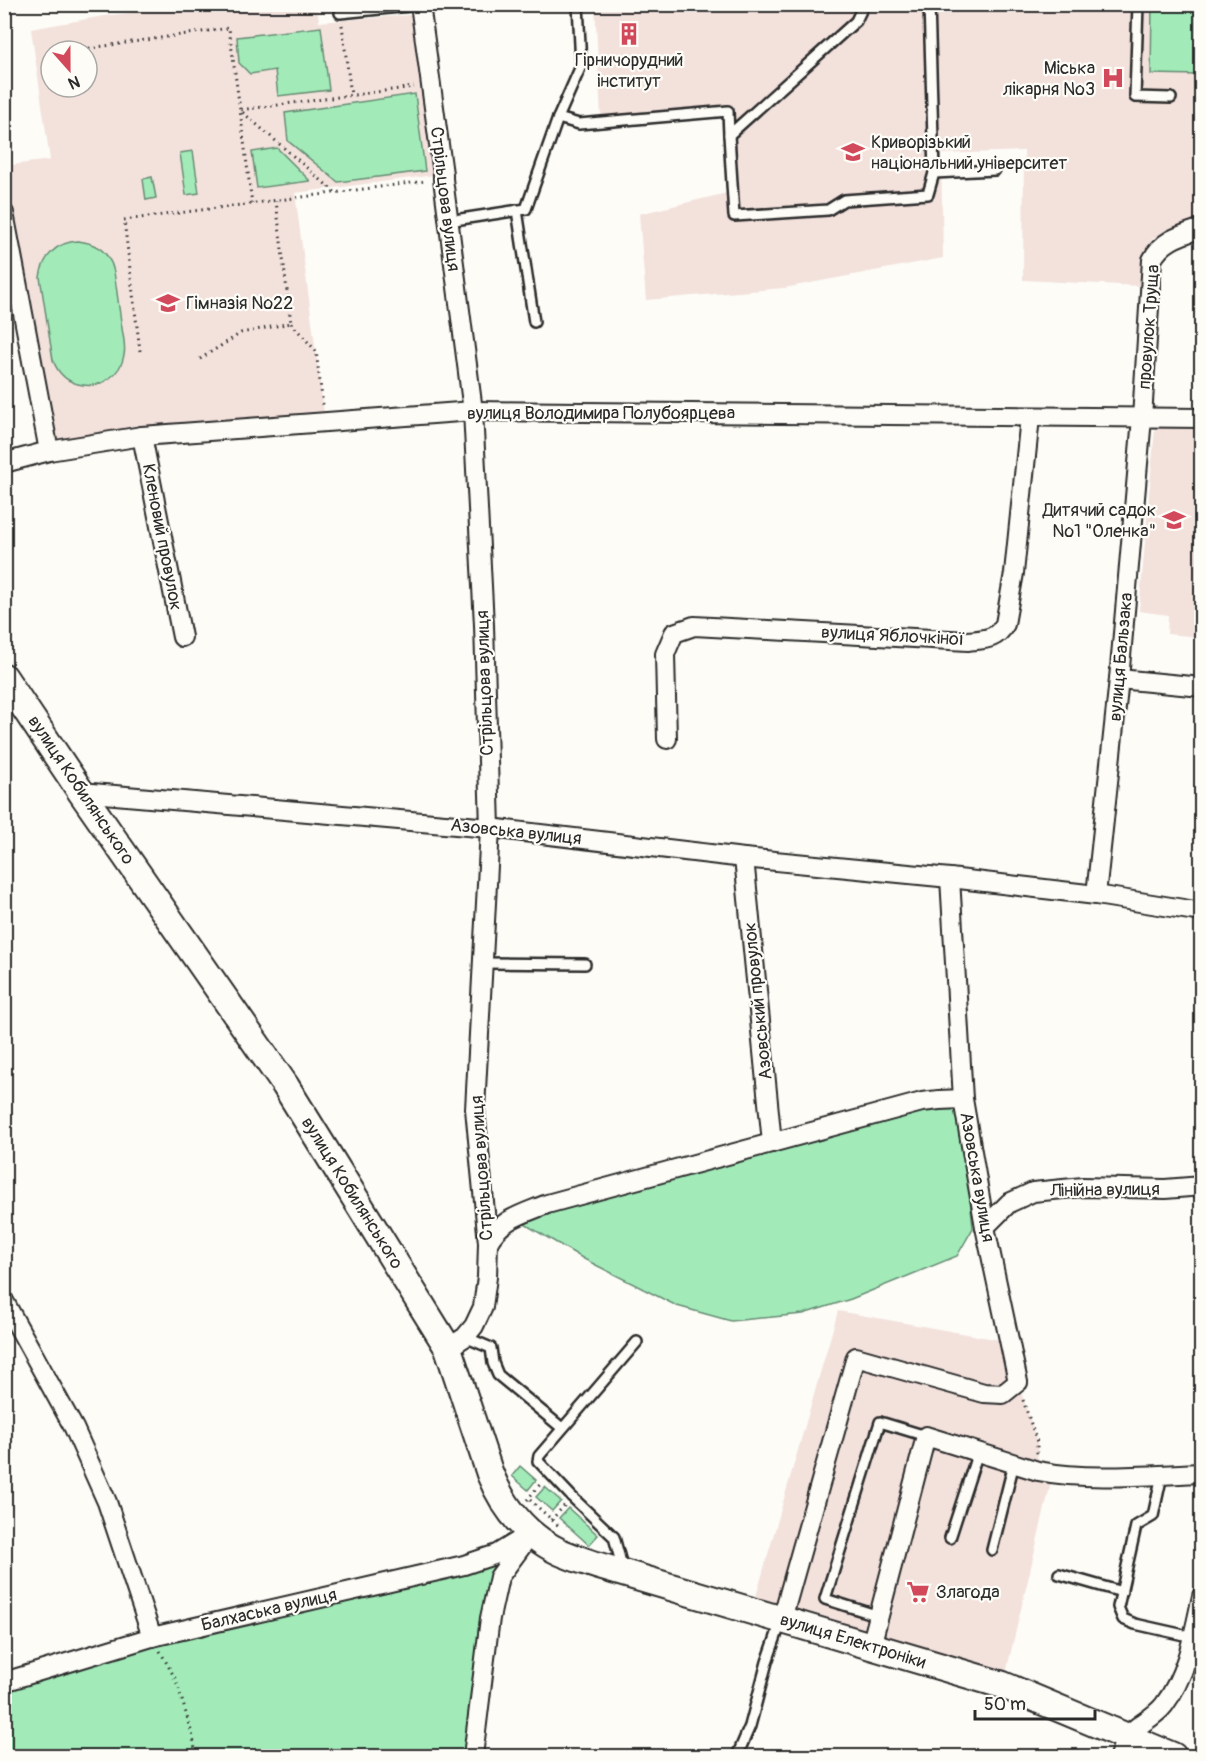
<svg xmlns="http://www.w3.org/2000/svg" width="1206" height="1761" font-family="Pangolin,sans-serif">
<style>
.built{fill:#f3e1dc;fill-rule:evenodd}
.green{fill:#a2ebb9;stroke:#668b72;stroke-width:1.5}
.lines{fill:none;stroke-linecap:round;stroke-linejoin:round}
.lane-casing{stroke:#2b2b2b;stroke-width:14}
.street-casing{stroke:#2b2b2b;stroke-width:22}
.secondary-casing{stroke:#2b2b2b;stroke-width:30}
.path{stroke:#2b2b2b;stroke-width:3;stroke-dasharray:1.5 4.5;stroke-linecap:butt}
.lane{stroke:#fdfcf7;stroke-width:9}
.street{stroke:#fdfcf7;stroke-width:18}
.secondary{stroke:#fdfcf7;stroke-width:26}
.labels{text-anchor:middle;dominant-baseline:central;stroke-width:4.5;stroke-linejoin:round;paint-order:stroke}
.poi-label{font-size:18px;fill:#2b2b2b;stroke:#fdfcf7;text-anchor:start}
.street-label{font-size:18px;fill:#2b2b2b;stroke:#fdfcf7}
</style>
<rect width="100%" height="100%" fill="#fdfcf7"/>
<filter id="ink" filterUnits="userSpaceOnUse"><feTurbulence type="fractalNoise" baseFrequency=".0167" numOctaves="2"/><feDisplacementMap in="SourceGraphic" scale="12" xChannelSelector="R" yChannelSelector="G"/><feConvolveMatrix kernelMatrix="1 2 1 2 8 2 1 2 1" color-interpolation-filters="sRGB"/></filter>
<g filter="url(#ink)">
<g class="built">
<path d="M 201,4 L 317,5 L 319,22 L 422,14 L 443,174 L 295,193 L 324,413 L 144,428 L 51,441 L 5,191 L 4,166 L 50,160 L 31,29 L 104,16 ZM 51,51 L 87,51 L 87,87 L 51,87 Z"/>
<path d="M 595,5 L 1201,5 L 1201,221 L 1152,239 L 1143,260 L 1140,286 L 1023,280 L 1024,151 L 941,154 L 943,258 L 784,288 L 646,300 L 639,214 L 727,193 L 720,108 L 601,118 Z"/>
<path d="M 1155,428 L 1201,429 L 1201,637 L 1167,634 L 1168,615 L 1139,611 Z"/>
<path d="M 838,1311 L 1011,1342 L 1018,1382 L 1037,1442 L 1038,1471 L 1053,1474 L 1003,1685 L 752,1610 Z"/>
</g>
<g class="green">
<path d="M 1152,5 L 1201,5 L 1201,75 L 1151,74 Z"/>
<path d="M 321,27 L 329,90 L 278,96 L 275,70 L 250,74 L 239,63 L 237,37 Z"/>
<path d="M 415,94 L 425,171 L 338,182 L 288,141 L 285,113 Z"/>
<path d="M 277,148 L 310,181 L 257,188 L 252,152 Z"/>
<path d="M 193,151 L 199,193 L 186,195 L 180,153 Z"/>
<path d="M 152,177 L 156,198 L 146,200 L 143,179 Z"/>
<path d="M 78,241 C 97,243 110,253 114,272 C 117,291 119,309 122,328 C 123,336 126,347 124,355 C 121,374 102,388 83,385 C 68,383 58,374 53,360 L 40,277 C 43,256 57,242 78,241 Z"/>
<path d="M 943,1106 L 961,1110 L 973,1228 L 957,1256 L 851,1299 L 803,1314 L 731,1321 L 677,1306 L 584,1259 L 516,1219 L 778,1144 Z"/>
<path d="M 520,1466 L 536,1480 L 528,1490 L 512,1476 Z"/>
<path d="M 545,1487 L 561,1501 L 552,1511 L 536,1497 Z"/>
<path d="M 568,1508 L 598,1535 L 589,1545 L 559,1518 Z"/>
<path d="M 497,1554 L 499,1577 L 473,1756 L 5,1756 L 5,1682 Z"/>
</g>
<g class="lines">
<g class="lane-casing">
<g id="lane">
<path d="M 1138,4 L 1135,97 L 1171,98"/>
<path d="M 340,13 L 420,5"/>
<path d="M 558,118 L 579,124 L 728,111 L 729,135 L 856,21 L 864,4"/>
<path d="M 729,135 L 734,216 L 828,210 L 844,200 L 928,194 L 934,173 L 929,4"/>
<path d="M 934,173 L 995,170"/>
<path d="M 517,210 L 534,322"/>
<path d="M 448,221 L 526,209 L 558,118 L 581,66 L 578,4"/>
<path d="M 482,963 L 585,964"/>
<path d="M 465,1337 L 491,1348 L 493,1363 L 498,1375 L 562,1428"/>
<path d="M 1162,1475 L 1153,1516 L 1136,1526 L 1118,1607 L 1123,1619 L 1135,1624 L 1193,1637"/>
<path d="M 950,1538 L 978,1452"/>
<path d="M 992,1550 L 1014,1463"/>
<path d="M 623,1570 L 614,1537 L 572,1497 L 538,1461 L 539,1456 L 637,1342"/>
<path d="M 1059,1574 L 1122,1592"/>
<path d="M 879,1616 L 825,1599 L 880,1422 L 926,1436"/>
<path d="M 737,1756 L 750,1726 L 767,1662 L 781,1622"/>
</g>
</g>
<g class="street-casing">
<g id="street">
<path d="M 420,4 L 443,174 L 443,179 L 473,411 L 484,625 L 490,828 L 475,1109 L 488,1243 L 487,1277 L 483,1307 L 474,1326 L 465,1337 L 448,1348"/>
<path d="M 4,213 L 49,451"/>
<path d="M 142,436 L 182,637"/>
<path d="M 4,463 L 49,451 L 142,436 L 473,411 L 1202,418"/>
<path d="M 1119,679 L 1202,687"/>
<path d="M 667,739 L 665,654 L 674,633 L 694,626 L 968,641 C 985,639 996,640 1005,624 L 1014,573 L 1030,417"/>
<path d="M 81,792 L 490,828 L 744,858 L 950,878 L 1096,895 L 1202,912"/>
<path d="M 744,858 L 772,1143"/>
<path d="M 1096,895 L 1119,679 L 1142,418 L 1152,260 C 1162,240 1181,235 1202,228"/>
<path d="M 985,1227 L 1009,1203 L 1033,1192 L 1083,1187 L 1165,1189 L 1202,1186"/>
<path d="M 488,1243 C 500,1219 523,1214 547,1204 L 922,1102 L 939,1100 L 963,1099"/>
<path d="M 4,1301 L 74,1428 L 107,1502 L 152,1637"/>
<path d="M 782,1619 L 856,1357 L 984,1393 L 1003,1394 L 1018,1382 L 985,1227 L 963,1099 L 950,878"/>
<path d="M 871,1646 L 926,1436 L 1038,1471 C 1091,1481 1148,1475 1202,1473"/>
<path d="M 4,1682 L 152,1637 L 464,1565 L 497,1554 L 530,1534"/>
<path d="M 473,1756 L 490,1618 L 499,1577 L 524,1543"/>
<path d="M 1119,1756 C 1122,1750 1124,1740 1128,1735 C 1138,1724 1154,1718 1164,1705 C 1187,1675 1194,1633 1202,1596"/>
</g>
</g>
<g class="secondary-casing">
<path id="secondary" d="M 4,677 L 81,792 L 285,1085 L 448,1348 L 490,1474 C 504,1508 526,1536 560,1552 C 571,1557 584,1561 596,1565 L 1003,1685 L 1173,1756"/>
</g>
<g class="path">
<path d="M 342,25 L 351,95"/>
<path d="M 77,50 L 229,28 L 240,110 L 336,193"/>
<path d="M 252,204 L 240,110 L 414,87"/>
<path d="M 291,323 L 316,351 L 323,405"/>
<path d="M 140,351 L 124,220 L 426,181"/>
<path d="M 200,359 L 241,333 L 291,323 L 276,201"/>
<path d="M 1023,1400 L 1037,1442 L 1037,1454"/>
<path d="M 527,1500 L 542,1482"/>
<path d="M 530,1500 L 561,1528"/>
<path d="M 551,1520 L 565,1505"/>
<path d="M 160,1651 L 176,1680 L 193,1737 L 196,1756"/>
</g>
<use href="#lane" class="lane"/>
<use href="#street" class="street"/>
<use href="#secondary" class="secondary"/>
</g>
</g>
<defs>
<g id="building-bare" transform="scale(1.8)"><path d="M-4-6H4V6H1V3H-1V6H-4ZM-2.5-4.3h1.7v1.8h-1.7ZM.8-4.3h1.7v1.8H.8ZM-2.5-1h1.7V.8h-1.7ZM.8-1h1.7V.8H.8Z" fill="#d1495b" stroke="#fdfcf7" stroke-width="2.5" paint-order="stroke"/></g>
<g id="hospital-bare" transform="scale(1.8)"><path d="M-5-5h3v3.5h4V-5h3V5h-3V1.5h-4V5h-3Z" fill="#d1495b" stroke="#fdfcf7" stroke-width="2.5" paint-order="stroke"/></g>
<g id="university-bare" transform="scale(1.8)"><path d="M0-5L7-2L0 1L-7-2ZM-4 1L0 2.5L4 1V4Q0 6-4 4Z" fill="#d1495b" stroke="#fdfcf7" stroke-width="2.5" paint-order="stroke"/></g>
<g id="school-bare" transform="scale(1.8)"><path d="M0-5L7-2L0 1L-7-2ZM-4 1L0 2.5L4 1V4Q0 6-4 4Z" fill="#d1495b" stroke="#fdfcf7" stroke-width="2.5" paint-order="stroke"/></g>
<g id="supermarket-bare" transform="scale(1.8)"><path d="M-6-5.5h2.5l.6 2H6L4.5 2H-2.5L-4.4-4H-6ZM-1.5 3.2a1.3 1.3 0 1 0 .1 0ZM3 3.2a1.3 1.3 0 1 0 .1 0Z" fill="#d1495b" stroke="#fdfcf7" stroke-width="2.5" paint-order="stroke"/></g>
</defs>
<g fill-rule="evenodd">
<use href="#building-bare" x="629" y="34"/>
<use href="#hospital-bare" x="1113" y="78"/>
<use href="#university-bare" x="853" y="152"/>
<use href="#school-bare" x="168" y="303"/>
<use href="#school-bare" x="1174" y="520"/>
<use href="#supermarket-bare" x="918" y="1592"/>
</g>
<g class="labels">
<g class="poi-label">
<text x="629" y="60" text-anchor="middle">Гірничорудний<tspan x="629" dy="21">інститут</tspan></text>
<text x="1095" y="68" text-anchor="end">Міська<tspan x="1095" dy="21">лікарня №3</tspan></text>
<text x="871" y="142">Криворізький<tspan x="871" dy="21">національний університет</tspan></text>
<text x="186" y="303">Гімназія №22</text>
<text x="1156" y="510" text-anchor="end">Дитячий садок<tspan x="1156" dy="21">№1 "Оленка"</tspan></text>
<text x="936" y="1592">Злагода</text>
</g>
<g class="street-label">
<text transform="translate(445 199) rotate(83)">Стрільцова вулиця</text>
<text transform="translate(1149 327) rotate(-86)">провулок Труща</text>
<text x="601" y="413">вулиця Володимира Полубоярцева</text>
<text transform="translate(162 537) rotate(79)">Кленовий провулок</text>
<text transform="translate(893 636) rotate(3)">вулиця Яблочкіної</text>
<text transform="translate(1121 657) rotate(-85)">вулиця Бальзака</text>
<text transform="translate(485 683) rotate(-92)">Стрільцова вулиця</text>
<text transform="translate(81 790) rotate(56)">вулиця Кобилянського</text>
<text transform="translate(516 832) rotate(6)">Азовська вулиця</text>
<text transform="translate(758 1001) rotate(-96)">Азовський провулок</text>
<text transform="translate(482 1168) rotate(-94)">Стрільцова вулиця</text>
<text transform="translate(977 1177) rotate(80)">Азовська вулиця</text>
<text transform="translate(1105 1190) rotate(-1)">Лінійна вулиця</text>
<text transform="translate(352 1193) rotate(58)">вулиця Кобилянського</text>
<text transform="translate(269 1610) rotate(-13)">Балхаська вулиця</text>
<text transform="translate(853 1641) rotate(17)">вулиця Електроніки</text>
</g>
</g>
<rect width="1206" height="1761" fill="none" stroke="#fdfcf7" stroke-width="24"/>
<rect x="12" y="12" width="1182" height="1737" fill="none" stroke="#2b2b2b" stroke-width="2" filter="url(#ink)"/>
<g transform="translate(69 69) rotate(159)"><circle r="28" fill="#fdfcf7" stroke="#a9a8a5" stroke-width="1.5"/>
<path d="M0-4.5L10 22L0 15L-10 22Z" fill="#d1495b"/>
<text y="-9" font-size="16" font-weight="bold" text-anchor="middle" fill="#2b2b2b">N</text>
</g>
<path d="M975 1710v9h120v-9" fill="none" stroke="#2b2b2b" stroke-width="3"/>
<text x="984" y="1710" font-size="18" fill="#2b2b2b" stroke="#fdfcf7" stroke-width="4.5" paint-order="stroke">50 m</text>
</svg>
